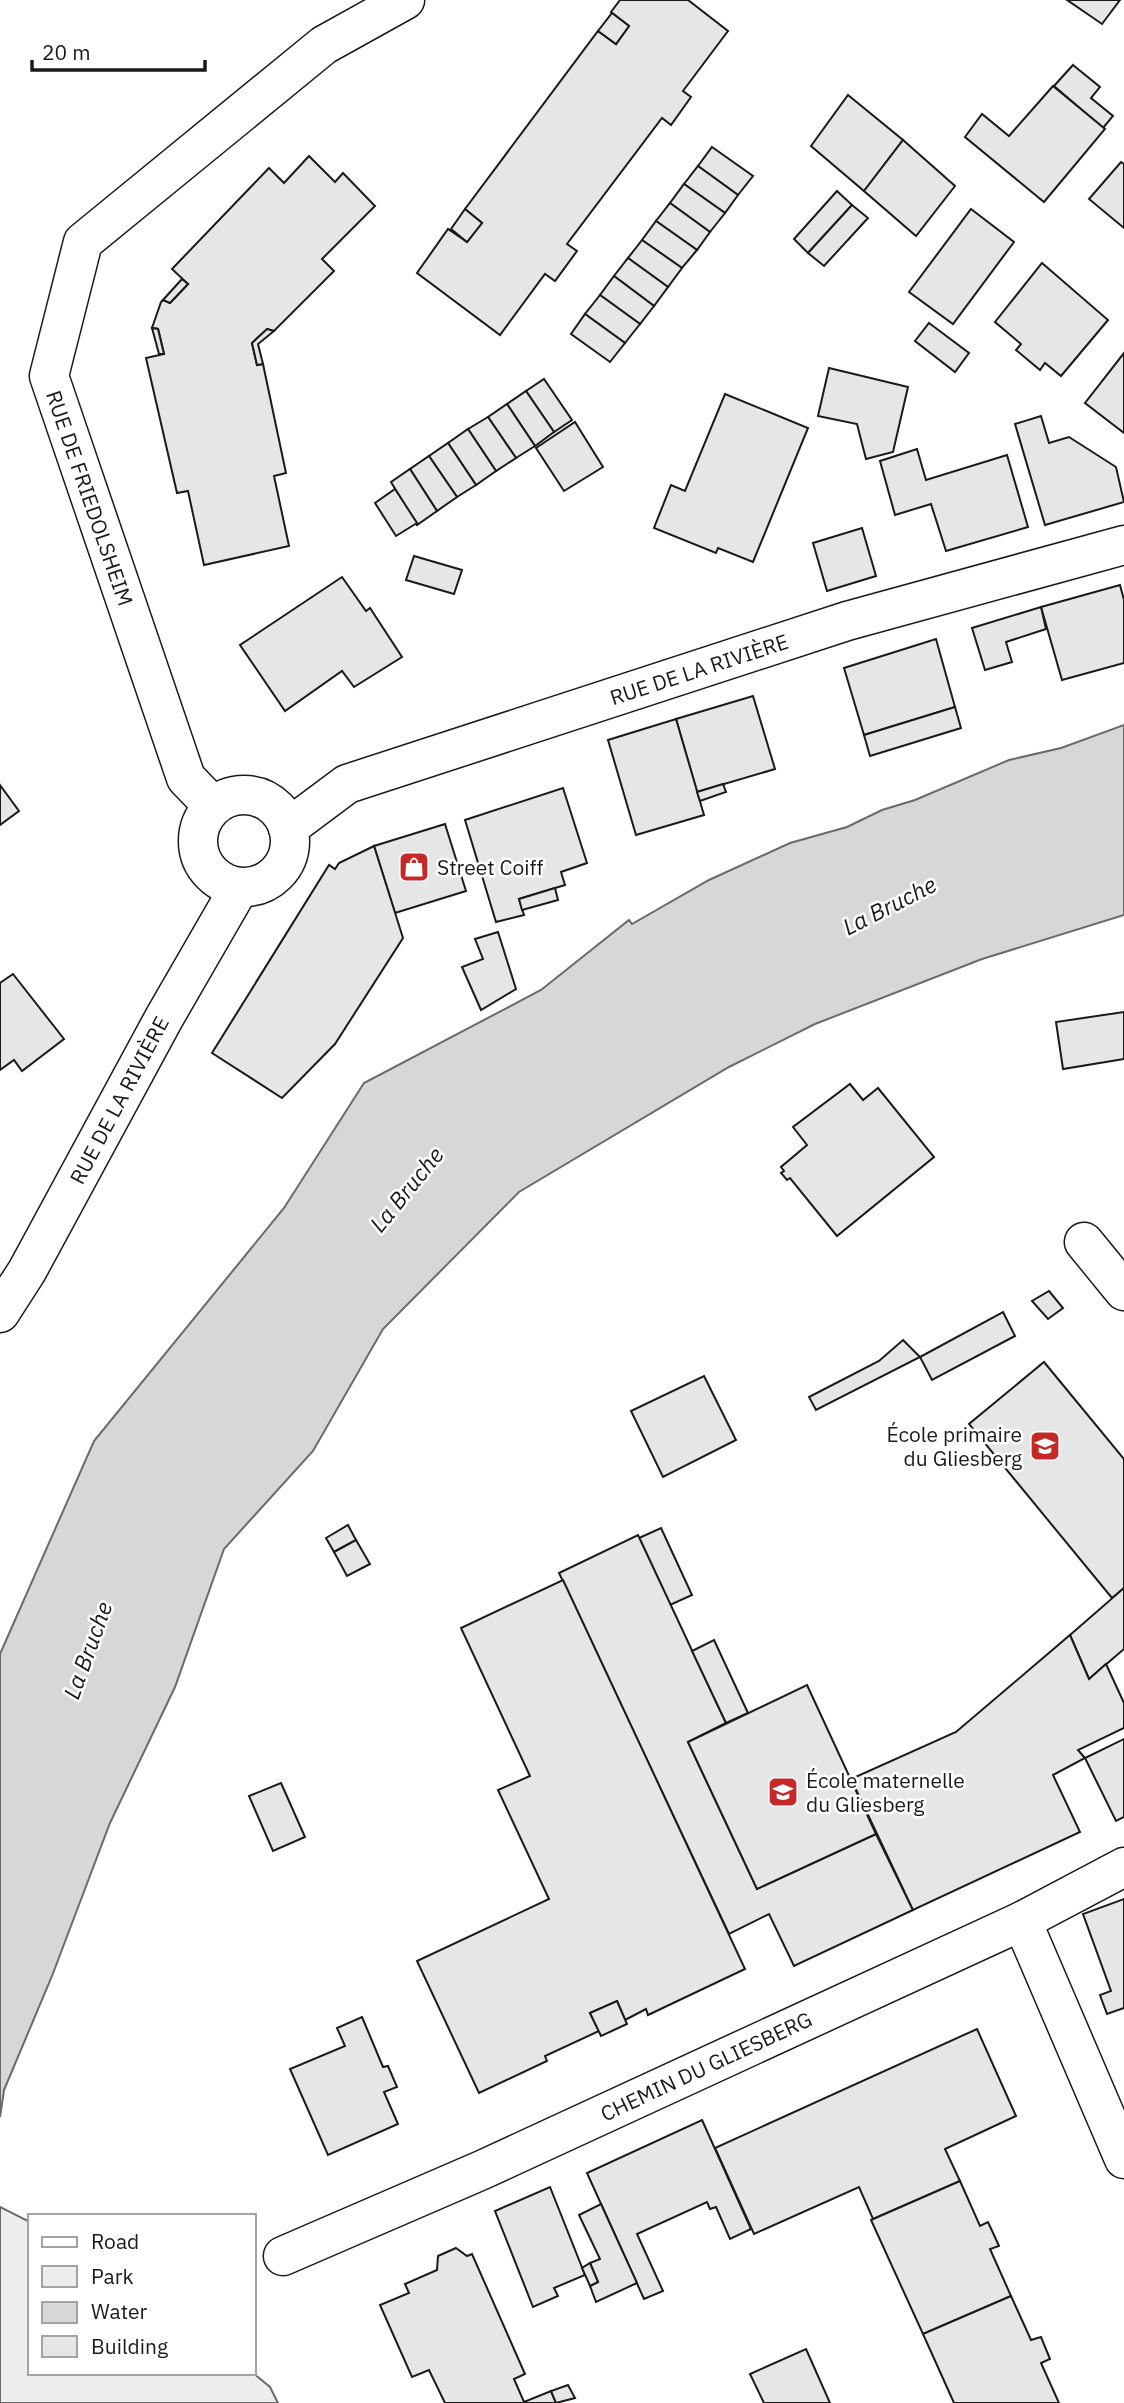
<svg xmlns="http://www.w3.org/2000/svg" width="1124" height="2403" font-family="'IBM Plex Sans',sans-serif">
<style>
.green{fill:#ededed;stroke:#6a6a6a;stroke-width:2}
.water{fill:#d7d7d7;stroke:#6a6a6a;stroke-width:2}
.building{fill:#e6e6e6;stroke:#1a1a1a;stroke-width:2}
.lines{fill:none;stroke-linecap:round;stroke-linejoin:round}
.minor-casing{stroke:#1a1a1a;stroke-width:41}
.minor{stroke:#fff;stroke-width:38}
.labels{text-anchor:middle;dominant-baseline:central;stroke-width:5;stroke-linejoin:round;paint-order:stroke}
.street-label{font-size:21px;fill:#1a1a1a;stroke:#fff}
.poi-label{font-size:21px;fill:#1a1a1a;stroke:#fff;text-anchor:start}
.water-label{font-size:23px;font-style:italic;fill:#1a1a1a;stroke:#fff}
</style>
<rect width="100%" height="100%" fill="#fff"/>
<path class="green" d="M 0,2207 L 30,2222 L 30,2373 L 253,2373 L 270,2387 L 278,2403 L 0,2403 Z"/>
<path class="water" d="M 1124,725 L 1124,915 L 982,959 L 815,1024 L 729,1067 L 519,1192 L 383,1329 L 313,1451 L 224,1549 L 175,1687 L 110,1823 L 52,1976 L 4,2090 L 0,2117 L 0,1654 L 94,1441 L 284,1208 L 364,1083 L 541,990 L 629,920 L 632,924 L 709,880 L 790,843 L 847,827 L 882,810 L 915,800 L 1009,760 L 1061,748 Z"/>
<g class="building">
<path d="M 620,0 L 688,0 L 728,31 L 683,91 L 691,97 L 671,125 L 662,118 L 567,244 L 577,251 L 555,281 L 545,274 L 500,335 L 417,273 L 448,229 L 467,242 L 482,223 L 465,209 L 598,31 L 616,44 L 629,26 L 611,12 Z"/>
<path d="M 1067,0 L 1120,0 L 1102,24 Z"/>
<path d="M 612,13 L 629,26 L 616,44 L 598,31 Z"/>
<path d="M 1073,65 L 1100,87 L 1091,98 L 1113,116 L 1103,128 L 1054,86 Z"/>
<path d="M 1053,86 L 1105,129 L 1044,202 L 965,137 L 982,114 L 1009,136 Z"/>
<path d="M 848,95 L 903,140 L 864,191 L 811,146 Z"/>
<path d="M 903,140 L 955,186 L 916,236 L 864,191 Z"/>
<path d="M 712,147 L 753,176 L 738,195 L 698,166 Z"/>
<path d="M 309,156 L 335,182 L 343,173 L 375,206 L 322,259 L 334,271 L 274,331 L 267,329 L 252,343 L 257,365 L 263,364 L 286,473 L 274,476 L 289,546 L 204,565 L 188,491 L 177,493 L 146,358 L 164,354 L 158,329 L 152,328 L 153,325 L 161,302 L 163,300 L 170,303 L 188,284 L 172,269 L 269,168 L 284,183 Z"/>
<path d="M 1121,162 L 1124,164 L 1124,228 L 1089,199 Z"/>
<path d="M 698,166 L 738,195 L 725,213 L 684,184 Z"/>
<path d="M 684,184 L 725,213 L 710,232 L 670,203 Z"/>
<path d="M 837,191 L 852,205 L 808,253 L 794,239 Z"/>
<path d="M 670,203 L 710,232 L 697,250 L 656,221 Z"/>
<path d="M 852,205 L 868,218 L 824,266 L 808,253 Z"/>
<path d="M 465,209 L 482,223 L 467,242 L 451,229 Z"/>
<path d="M 971,209 L 1014,242 L 953,324 L 909,292 Z"/>
<path d="M 656,221 L 697,250 L 682,268 L 642,240 Z"/>
<path d="M 642,240 L 682,268 L 668,287 L 628,258 Z"/>
<path d="M 628,258 L 668,287 L 654,306 L 614,276 Z"/>
<path d="M 1042,263 L 1108,320 L 1061,376 L 1045,363 L 1040,370 L 1016,350 L 1021,344 L 995,322 Z"/>
<path d="M 614,276 L 654,306 L 640,324 L 600,295 Z"/>
<path d="M 182,279 L 188,284 L 170,303 L 163,300 Z"/>
<path d="M 600,295 L 640,324 L 625,343 L 585,314 Z"/>
<path d="M 585,314 L 625,343 L 610,362 L 571,334 Z"/>
<path d="M 929,323 L 969,353 L 955,372 L 915,341 Z"/>
<path d="M 152,328 L 158,329 L 164,354 L 159,354 Z"/>
<path d="M 267,329 L 274,331 L 258,344 L 263,364 L 257,365 L 252,343 Z"/>
<path d="M 1124,353 L 1124,433 L 1085,403 Z"/>
<path d="M 829,368 L 908,387 L 893,452 L 866,459 L 857,424 L 818,416 Z"/>
<path d="M 544,379 L 572,420 L 554,432 L 526,391 Z"/>
<path d="M 526,391 L 554,432 L 535,446 L 507,404 Z"/>
<path d="M 725,394 L 808,428 L 753,562 L 718,548 L 716,553 L 654,528 L 671,485 L 685,491 Z"/>
<path d="M 507,404 L 535,446 L 516,458 L 488,417 Z"/>
<path d="M 1041,416 L 1049,443 L 1069,437 L 1116,467 L 1124,502 L 1045,525 L 1015,424 Z"/>
<path d="M 488,417 L 516,458 L 496,471 L 468,429 Z"/>
<path d="M 575,422 L 603,467 L 564,491 L 536,448 Z"/>
<path d="M 468,429 L 496,471 L 476,485 L 448,443 Z"/>
<path d="M 448,443 L 476,485 L 457,497 L 429,456 Z"/>
<path d="M 917,449 L 926,480 L 1007,455 L 1028,527 L 946,551 L 931,504 L 895,515 L 880,461 Z"/>
<path d="M 429,456 L 457,497 L 437,511 L 410,469 Z"/>
<path d="M 410,469 L 437,511 L 417,525 L 391,482 Z"/>
<path d="M 395,489 L 417,523 L 396,536 L 375,503 Z"/>
<path d="M 862,528 L 876,576 L 827,591 L 813,543 Z"/>
<path d="M 414,556 L 462,570 L 454,594 L 406,580 Z"/>
<path d="M 342,577 L 366,611 L 370,608 L 402,657 L 354,687 L 342,671 L 285,711 L 240,645 Z"/>
<path d="M 1120,585 L 1124,600 L 1124,663 L 1062,680 L 1041,607 Z"/>
<path d="M 1041,607 L 1046,629 L 1006,642 L 1012,662 L 985,670 L 972,628 Z"/>
<path d="M 936,639 L 955,707 L 864,735 L 844,668 Z"/>
<path d="M 753,696 L 775,769 L 697,792 L 676,719 Z"/>
<path d="M 955,707 L 961,728 L 870,756 L 864,735 Z"/>
<path d="M 676,719 L 704,815 L 636,835 L 608,740 Z"/>
<path d="M 723,784 L 726,792 L 700,801 L 697,792 Z"/>
<path d="M 0,785 L 19,811 L 0,825 Z"/>
<path d="M 563,788 L 587,863 L 561,872 L 565,885 L 519,899 L 524,915 L 496,922 L 465,820 Z"/>
<path d="M 445,824 L 466,891 L 395,913 L 374,846 Z"/>
<path d="M 374,846 L 403,938 L 335,1044 L 282,1098 L 212,1053 L 329,865 L 335,869 L 339,863 Z"/>
<path d="M 555,888 L 558,900 L 522,910 L 519,899 Z"/>
<path d="M 498,932 L 516,989 L 481,1010 L 462,967 L 483,959 L 475,939 Z"/>
<path d="M 13,974 L 64,1039 L 22,1071 L 14,1060 L 0,1070 L 0,983 Z"/>
<path d="M 1124,1012 L 1124,1059 L 1063,1069 L 1056,1022 Z"/>
<path d="M 850,1084 L 863,1100 L 878,1088 L 934,1157 L 837,1236 L 790,1178 L 787,1180 L 781,1173 L 784,1171 L 781,1167 L 807,1145 L 793,1127 Z"/>
<path d="M 1049,1291 L 1063,1308 L 1048,1319 L 1032,1301 Z"/>
<path d="M 1003,1312 L 1015,1336 L 932,1380 L 920,1357 Z"/>
<path d="M 903,1340 L 920,1357 L 816,1410 L 809,1397 L 879,1361 Z"/>
<path d="M 1044,1362 L 1124,1459 L 1124,1588 L 1112,1598 L 969,1424 Z"/>
<path d="M 704,1376 L 736,1440 L 663,1477 L 631,1411 Z"/>
<path d="M 348,1525 L 356,1540 L 334,1552 L 326,1538 Z"/>
<path d="M 661,1528 L 692,1595 L 670,1605 L 639,1538 Z"/>
<path d="M 638,1535 L 726,1723 L 688,1742 L 757,1889 L 876,1834 L 913,1910 L 794,1966 L 769,1914 L 729,1934 L 559,1573 Z"/>
<path d="M 356,1540 L 370,1564 L 347,1576 L 334,1552 Z"/>
<path d="M 563,1580 L 745,1969 L 648,2015 L 646,2009 L 625,2020 L 617,2001 L 590,2013 L 599,2031 L 545,2056 L 547,2061 L 479,2093 L 417,1961 L 549,1899 L 498,1790 L 530,1776 L 461,1628 Z"/>
<path d="M 1124,1588 L 1124,1649 L 1089,1679 L 1070,1635 Z"/>
<path d="M 1070,1635 L 1089,1679 L 1106,1664 L 1124,1703 L 1124,1728 L 1078,1750 L 1085,1758 L 1053,1775 L 1080,1832 L 913,1910 L 851,1779 L 956,1732 Z"/>
<path d="M 714,1640 L 748,1713 L 726,1723 L 692,1651 Z"/>
<path d="M 807,1685 L 876,1834 L 757,1889 L 688,1742 Z"/>
<path d="M 1124,1739 L 1124,1817 L 1116,1821 L 1085,1758 Z"/>
<path d="M 281,1783 L 305,1837 L 273,1851 L 249,1796 Z"/>
<path d="M 1124,1899 L 1124,2008 L 1107,2014 L 1100,1995 L 1111,1991 L 1083,1914 Z"/>
<path d="M 617,2001 L 627,2024 L 601,2036 L 590,2013 Z"/>
<path d="M 362,2017 L 383,2067 L 388,2066 L 397,2087 L 384,2092 L 398,2124 L 328,2155 L 290,2069 L 345,2046 L 337,2028 Z"/>
<path d="M 977,2029 L 1016,2116 L 945,2149 L 960,2181 L 873,2219 L 859,2187 L 754,2234 L 715,2148 Z"/>
<path d="M 702,2120 L 751,2229 L 730,2239 L 716,2207 L 710,2209 L 707,2202 L 637,2234 L 663,2291 L 644,2299 L 587,2173 Z"/>
<path d="M 960,2181 L 980,2226 L 988,2222 L 994,2235 L 999,2246 L 990,2249 L 1011,2296 L 923,2334 L 871,2220 Z"/>
<path d="M 550,2187 L 585,2275 L 554,2288 L 558,2296 L 533,2307 L 495,2211 Z"/>
<path d="M 601,2204 L 637,2283 L 596,2302 L 590,2286 L 598,2282 L 590,2263 L 600,2259 L 579,2215 Z"/>
<path d="M 456,2248 L 467,2256 L 472,2254 L 525,2374 L 514,2379 L 524,2402 L 551,2391 L 556,2403 L 445,2403 L 429,2370 L 412,2377 L 380,2305 L 409,2293 L 405,2284 L 437,2270 L 438,2256 Z"/>
<path d="M 590,2263 L 598,2282 L 590,2286 L 582,2268 Z"/>
<path d="M 1011,2296 L 1031,2340 L 1041,2337 L 1050,2359 L 1041,2363 L 1059,2403 L 954,2403 L 923,2334 Z"/>
<path d="M 806,2349 L 830,2403 L 764,2403 L 750,2374 Z"/>
<path d="M 568,2385 L 575,2398 L 556,2403 L 551,2391 Z"/>
</g>
<g class="lines">
<g class="minor-casing">
<g id="minor">
<circle cx="244" cy="841" r="46"/>
<path d="M 213,806 L 186,778 L 49,376 L 83,242 L 324,45 L 405,0"/>
<path d="M 288,828 L 347,784 L 847,621 L 1124,545"/>
<path d="M 1084,1242 L 1124,1291"/>
<path d="M 0,1313 L 27,1271 L 164,1018 L 239,888"/>
<path d="M 1022,1921 L 1124,2159"/>
<path d="M 283,2256 L 482,2170 L 1022,1921 L 1124,1867"/>
</g>
</g>
<use href="#minor" class="minor"/>
</g>
<defs>
<g id="shop-square" transform="scale(1.575)"><rect x="-9" y="-9" width="18" height="18" rx="4" fill="#c62828" stroke="#fff"/><path d="M-5-2.5h2.3a2.7 3.5 0 0 1 5.4 0H5L5.5 6h-11ZM-1.5-2.5h3a1.5 2.3 0 0 0-3 0Z" fill="#fff"/></g>
<g id="school-square" transform="scale(1.575)"><rect x="-9" y="-9" width="18" height="18" rx="4" fill="#c62828" stroke="#fff"/><path d="M0-5L7-2L0 1L-7-2ZM-4 1L0 2.5L4 1V4Q0 6-4 4Z" fill="#fff"/></g>
</defs>
<g fill-rule="evenodd">
<use href="#shop-square" x="414" y="867"/>
<use href="#school-square" x="1045" y="1446"/>
<use href="#school-square" x="783" y="1792"/>
</g>
<g class="labels">
<g class="street-label">
<text transform="translate(90 498) rotate(71)">RUE DE FRIEDOLSHEIM</text>
<text transform="translate(699 669) rotate(-18)">RUE DE LA RIVIÈRE</text>
<text transform="translate(119 1100) rotate(-62)">RUE DE LA RIVIÈRE</text>
<text transform="translate(706 2066) rotate(-25)">CHEMIN DU GLIESBERG</text>
</g>
<g class="poi-label">
<text x="437" y="867">Street Coiff</text>
<text x="1022" y="1434" text-anchor="end">École primaire<tspan x="1022" dy="24">du Gliesberg</tspan></text>
<text x="806" y="1780">École maternelle<tspan x="806" dy="24">du Gliesberg</tspan></text>
</g>
<g class="water-label">
<text transform="translate(889 905) rotate(-27)">La Bruche</text>
<text transform="translate(406 1189) rotate(-51)">La Bruche</text>
<text transform="translate(87 1650) rotate(-70)">La Bruche</text>
</g>
</g>
<rect x="28" y="2214" width="228" height="161" fill="#ffffff" stroke="#a3a3a3" stroke-width="2"/>
<rect x="42" y="2237" width="35" height="10" fill="#ffffff" stroke="#a3a3a3" stroke-width="2"/>
<text x="91" y="2249" font-size="21" fill="#1a1a1a">Road</text>
<rect x="42" y="2266" width="35" height="21" fill="#ededed" stroke="#a3a3a3" stroke-width="2"/>
<text x="91" y="2284" font-size="21" fill="#1a1a1a">Park</text>
<rect x="42" y="2302" width="35" height="21" fill="#d7d7d7" stroke="#a3a3a3" stroke-width="2"/>
<text x="91" y="2319" font-size="21" fill="#1a1a1a">Water</text>
<rect x="42" y="2336" width="35" height="21" fill="#e6e6e6" stroke="#a3a3a3" stroke-width="2"/>
<text x="91" y="2354" font-size="21" fill="#1a1a1a">Building</text>
<path d="M32 60v10h173v-10" fill="none" stroke="#1a1a1a" stroke-width="3.5"/>
<text x="42" y="60" font-size="21" fill="#1a1a1a" stroke="#ffffff" stroke-width="5" paint-order="stroke">20 m</text>
</svg>
